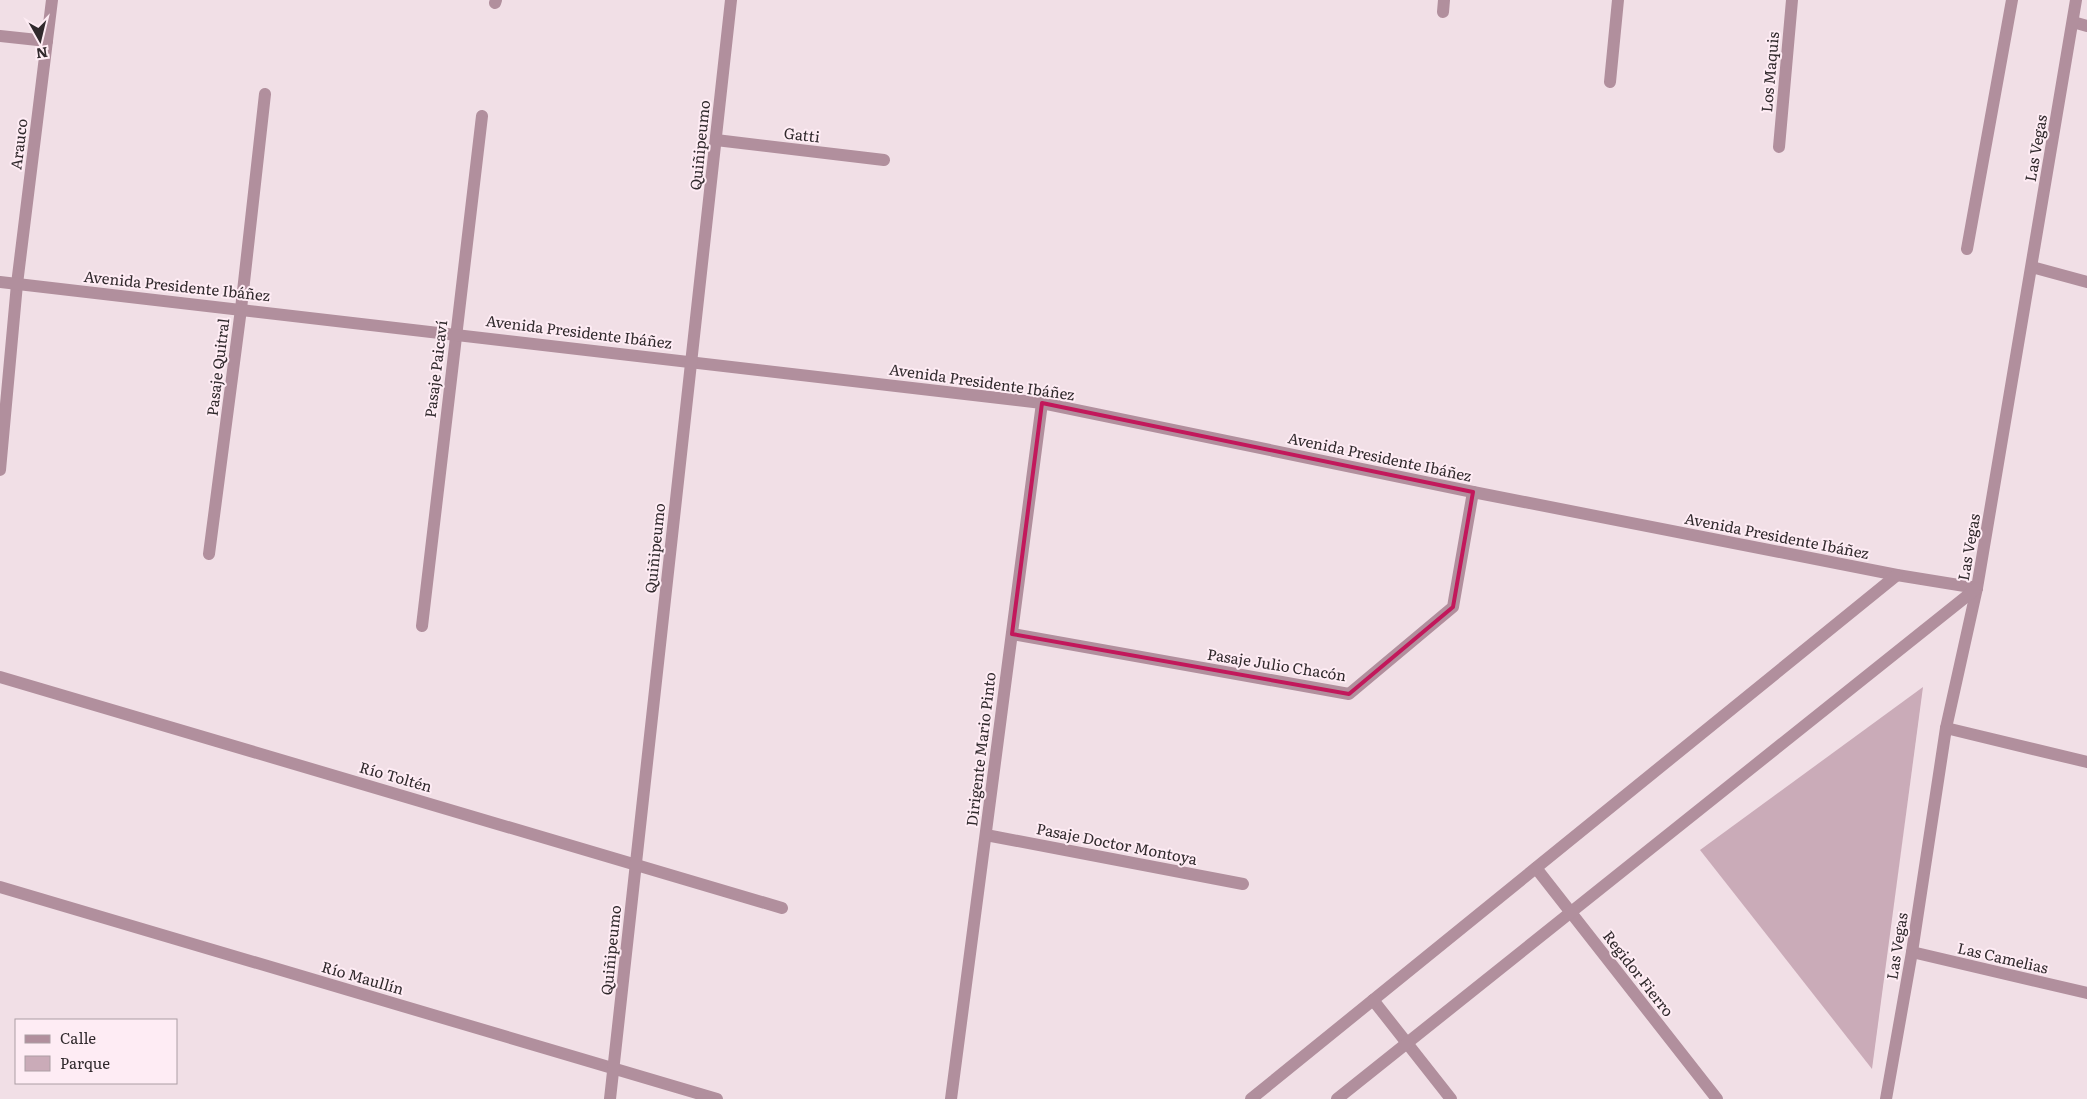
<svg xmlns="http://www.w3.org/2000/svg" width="2087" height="1099" font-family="Literata,serif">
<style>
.green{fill:#caabb8}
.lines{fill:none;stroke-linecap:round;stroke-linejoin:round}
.minor{stroke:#b18f9d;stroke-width:12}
.tertiary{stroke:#b18f9d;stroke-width:12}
.marked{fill:none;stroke:#c2185b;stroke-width:4;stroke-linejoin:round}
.labels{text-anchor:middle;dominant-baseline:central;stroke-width:4;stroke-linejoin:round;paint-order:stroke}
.street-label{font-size:15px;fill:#30292c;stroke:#feecf4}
</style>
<rect width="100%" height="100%" fill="#f1dfe6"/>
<path class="green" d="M 1923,687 L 1872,1069 L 1700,850 Z"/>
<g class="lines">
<g class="minor">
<path d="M 495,3 L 496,0"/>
<path d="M 1443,12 L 1444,0"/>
<path d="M 2073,22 L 2087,26"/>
<path d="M 0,36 L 47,41"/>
<path d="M 1610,82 L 1618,0"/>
<path d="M 716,140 L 884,160"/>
<path d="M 1779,147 L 1792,0"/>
<path d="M 1967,249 L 2012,0"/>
<path d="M 2032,267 L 2087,282"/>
<path d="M 0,470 L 17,284 L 52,0"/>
<path d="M 209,554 L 241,309 L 265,94"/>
<path d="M 422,626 L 482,116"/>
<path d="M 1012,634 L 1349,694 L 1453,607 L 1473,492"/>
<path d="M 0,677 L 782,908"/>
<path d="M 1946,728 L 2087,762"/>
<path d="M 986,835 L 1243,884"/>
<path d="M 1536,868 L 1717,1099"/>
<path d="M 0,887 L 717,1099"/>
<path d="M 1912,952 L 2087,993"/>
<path d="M 1373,1000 L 1451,1099"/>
<path d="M 951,1099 L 1042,403"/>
<path d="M 1886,1099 L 1912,952 L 1946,728 L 1977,588"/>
</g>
<g class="tertiary">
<path d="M 0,282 L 1042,403 L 1473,492 L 1897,575 L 1977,588"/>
<path d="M 1977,588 L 2076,0"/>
<path d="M 610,1099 L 731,0"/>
<path d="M 1251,1099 L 1897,575"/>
<path d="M 1337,1099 L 1977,588"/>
</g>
</g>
<path class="marked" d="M 1042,403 L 1473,492 L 1453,607 L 1349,694 L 1012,634 Z"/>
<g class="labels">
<g class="street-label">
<text transform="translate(1769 72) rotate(-85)">Los Maquis</text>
<text transform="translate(802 134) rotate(7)">Gatti</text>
<text transform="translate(18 144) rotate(-83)">Arauco</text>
<text transform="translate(699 145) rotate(-84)">Quiñipeumo</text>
<text transform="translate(2035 148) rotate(-80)">Las Vegas</text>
<text transform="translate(177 285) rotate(6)">Avenida Presidente Ibáñez</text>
<text transform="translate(579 331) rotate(7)">Avenida Presidente Ibáñez</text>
<text transform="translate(217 367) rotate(-83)">Pasaje Quitral</text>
<text transform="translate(435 369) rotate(-83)">Pasaje Paicaví</text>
<text transform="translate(982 381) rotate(8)">Avenida Presidente Ibáñez</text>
<text transform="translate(1380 456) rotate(12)">Avenida Presidente Ibáñez</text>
<text transform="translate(1777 535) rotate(11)">Avenida Presidente Ibáñez</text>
<text transform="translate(1968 547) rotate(-80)">Las Vegas</text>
<text transform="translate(654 548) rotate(-84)">Quiñipeumo</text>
<text transform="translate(1277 664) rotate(9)">Pasaje Julio Chacón</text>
<text transform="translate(980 749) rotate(-83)">Dirigente Mario Pinto</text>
<text transform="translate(396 776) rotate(16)">Río Toltén</text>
<text transform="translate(1117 843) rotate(11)">Pasaje Doctor Montoya</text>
<text transform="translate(1896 946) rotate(-81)">Las Vegas</text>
<text transform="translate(610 950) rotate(-84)">Quiñipeumo</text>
<text transform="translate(2003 957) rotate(13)">Las Camelias</text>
<text transform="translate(1639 973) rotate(52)">Regidor Fierro</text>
<text transform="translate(363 977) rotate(16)">Río Maullín</text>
</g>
</g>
<rect x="15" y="1019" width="162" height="65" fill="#feecf4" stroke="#ac9ea4"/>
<rect x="25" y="1035" width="25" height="8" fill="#b18f9d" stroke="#ac9ea4"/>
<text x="60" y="1044" font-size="15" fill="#30292c">Calle</text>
<rect x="25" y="1056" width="25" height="15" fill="#caabb8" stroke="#ac9ea4"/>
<text x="60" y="1069" font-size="15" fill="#30292c">Parque</text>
<g transform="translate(40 40) rotate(172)" stroke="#feecf4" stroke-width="4" paint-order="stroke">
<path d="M0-4L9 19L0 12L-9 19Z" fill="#30292c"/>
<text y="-8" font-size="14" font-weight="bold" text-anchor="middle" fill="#30292c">N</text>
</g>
</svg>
